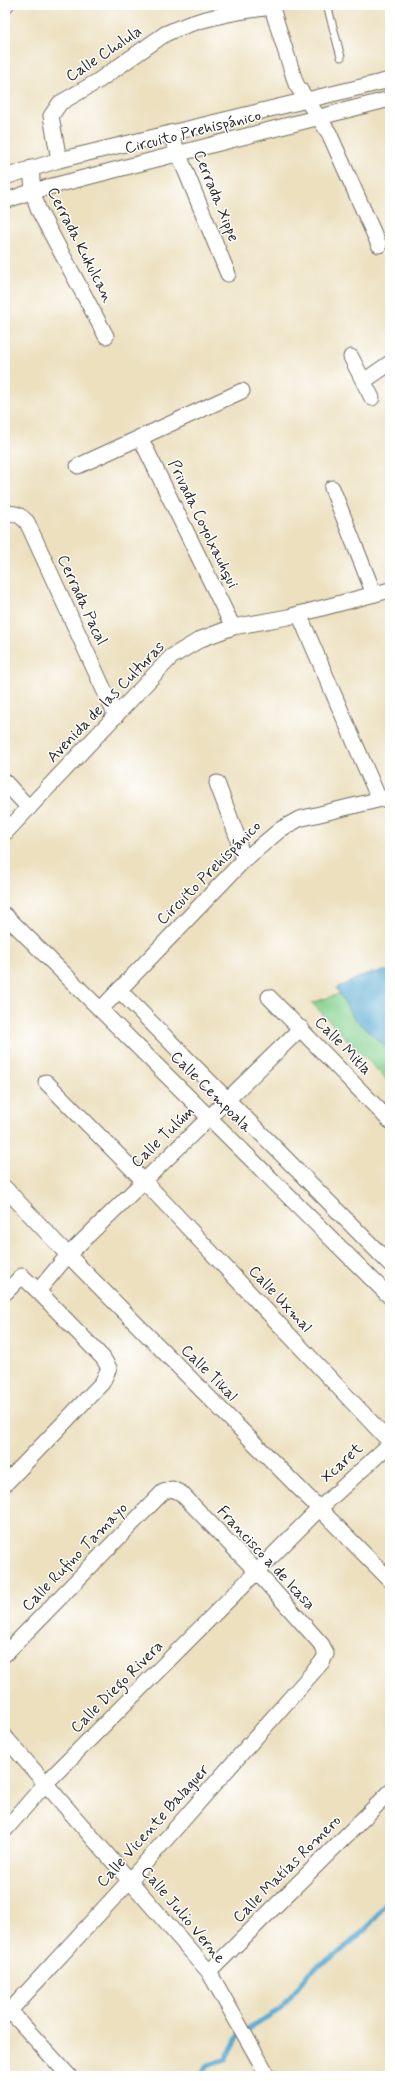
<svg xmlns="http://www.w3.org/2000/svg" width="395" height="2081" font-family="Mynerve,sans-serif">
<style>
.green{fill:#85d290;stroke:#587e5e}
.water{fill:#53a7cf;stroke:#3f697d}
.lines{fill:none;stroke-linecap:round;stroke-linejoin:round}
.stream{stroke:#53a7cf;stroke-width:5}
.lane-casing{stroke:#6f6a5f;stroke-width:9}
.street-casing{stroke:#6f6a5f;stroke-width:17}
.lane{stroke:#fff;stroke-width:7}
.street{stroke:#fff;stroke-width:15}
.labels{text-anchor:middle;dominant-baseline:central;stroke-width:3;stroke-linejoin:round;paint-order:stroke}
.street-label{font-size:16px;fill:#2b2b2b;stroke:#fff}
</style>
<rect width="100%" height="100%" fill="#fff"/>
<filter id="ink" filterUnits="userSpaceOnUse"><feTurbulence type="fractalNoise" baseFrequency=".025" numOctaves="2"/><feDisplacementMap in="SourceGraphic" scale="8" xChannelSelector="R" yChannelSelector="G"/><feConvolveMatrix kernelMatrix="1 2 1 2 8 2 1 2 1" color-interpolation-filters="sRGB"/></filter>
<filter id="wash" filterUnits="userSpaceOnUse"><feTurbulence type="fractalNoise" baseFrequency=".012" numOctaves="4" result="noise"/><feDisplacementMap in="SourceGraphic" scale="16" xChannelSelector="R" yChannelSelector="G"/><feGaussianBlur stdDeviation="0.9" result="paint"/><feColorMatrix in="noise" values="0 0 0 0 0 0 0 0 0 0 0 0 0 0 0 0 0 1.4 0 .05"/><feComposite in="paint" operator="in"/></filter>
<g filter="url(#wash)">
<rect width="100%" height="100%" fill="#ece0bf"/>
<path class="green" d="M 390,977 L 390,1083 L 312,1003 Z"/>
<path class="water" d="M 390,970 L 390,1051 L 353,1017 L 336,988 L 366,974 Z"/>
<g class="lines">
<path class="stream" d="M 200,2076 L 208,2065 L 226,2059 L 239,2034 L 279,2010 L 313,1969 L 336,1955 L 366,1929 L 390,1899"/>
</g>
</g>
<g filter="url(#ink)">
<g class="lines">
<g class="lane-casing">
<path id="lane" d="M 327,5 L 341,57"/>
</g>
<g class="street-casing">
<g id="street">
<path d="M 5,5 L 6,5"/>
<path d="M 271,5 L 296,84 L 329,133 L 379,245"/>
<path d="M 170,133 L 228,274"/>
<path d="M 59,160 L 51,116 L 60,103 L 98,81 L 165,34 C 198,18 235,12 271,7"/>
<path d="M 31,168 L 33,191 L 38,209 L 106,336"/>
<path d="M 5,177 L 59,160 L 390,80"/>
<path d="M 5,201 L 33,191 L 390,99"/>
<path d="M 351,357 L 372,398"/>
<path d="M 364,381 L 390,363"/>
<path d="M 140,437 L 233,627"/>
<path d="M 78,466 L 242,391"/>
<path d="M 332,488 L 374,594"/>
<path d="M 5,515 C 15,511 21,516 27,522 L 116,716"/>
<path d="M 299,614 L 379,799"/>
<path d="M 5,782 L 29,808"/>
<path d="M 217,783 L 237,836 L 243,861"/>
<path d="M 5,833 L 171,657 L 201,639 L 233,627 L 288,617 L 390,590"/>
<path d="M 5,915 L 390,1297"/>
<path d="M 119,990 L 390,1264"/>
<path d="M 269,997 L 390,1121"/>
<path d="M 101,1009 L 243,861 L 281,829 L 299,819 L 390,797"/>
<path d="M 46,1082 L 144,1181 L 390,1442"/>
<path d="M 5,1188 L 68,1255 L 390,1580"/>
<path d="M 5,1293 L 22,1276 L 38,1291 L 68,1255 L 301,1028"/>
<path d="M 5,1484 L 102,1383 L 109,1368 L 103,1358 L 38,1291"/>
<path d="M 5,1654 L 163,1492 L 172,1489 L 181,1493 L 257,1572 L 322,1645 L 326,1654 L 322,1662 L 130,1880 L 5,2016"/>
<path d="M 5,1737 L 209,1972 L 268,2076"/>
<path d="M 5,1830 L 45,1784 L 319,1509 L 390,1444"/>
<path d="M 209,1972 L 390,1792"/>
<path d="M 10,2011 L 69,2076"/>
</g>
</g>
<use href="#lane" class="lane"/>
<use href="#street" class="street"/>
</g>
</g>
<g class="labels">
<g class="street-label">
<text transform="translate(104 54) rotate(-34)">Calle Cholula</text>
<text transform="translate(193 132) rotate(-14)">Circuito Prehispánico</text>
<text transform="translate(216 196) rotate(68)">Cerrada Xippe</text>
<text transform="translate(80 245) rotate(63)">Cerrada Kukulcan</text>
<text transform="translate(203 524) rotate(64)">Privada Coyolxauhqui</text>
<text transform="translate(82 600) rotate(65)">Cerrada Pacal</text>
<text transform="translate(106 702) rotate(-46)">Avenida de las Culturas</text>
<text transform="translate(209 873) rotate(-45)">Circuito Prehispánico</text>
<text transform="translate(343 1046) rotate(46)">Calle Mitla</text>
<text transform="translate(211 1092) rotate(45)">Calle Cempoala</text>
<text transform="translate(163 1137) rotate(-44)">Calle Tulúm</text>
<text transform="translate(280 1299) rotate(47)">Calle Uxmal</text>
<text transform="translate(209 1373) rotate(45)">Calle Tikal</text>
<text transform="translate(342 1463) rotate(-43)">Xcaret</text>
<text transform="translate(75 1557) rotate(-46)">Calle Rufino Tamayo</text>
<text transform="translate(266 1558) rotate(47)">Francisco a de Icasa</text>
<text transform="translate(117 1687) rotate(-45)">Calle Diego Rivera</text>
<text transform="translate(153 1826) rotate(-48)">Calle Vicente Balaguer</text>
<text transform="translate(287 1869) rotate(-45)">Calle Matías Romero</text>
<text transform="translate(183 1915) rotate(50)">Calle Julio Verne</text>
</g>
</g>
<rect width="395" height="2081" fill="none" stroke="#fff" stroke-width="20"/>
</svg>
